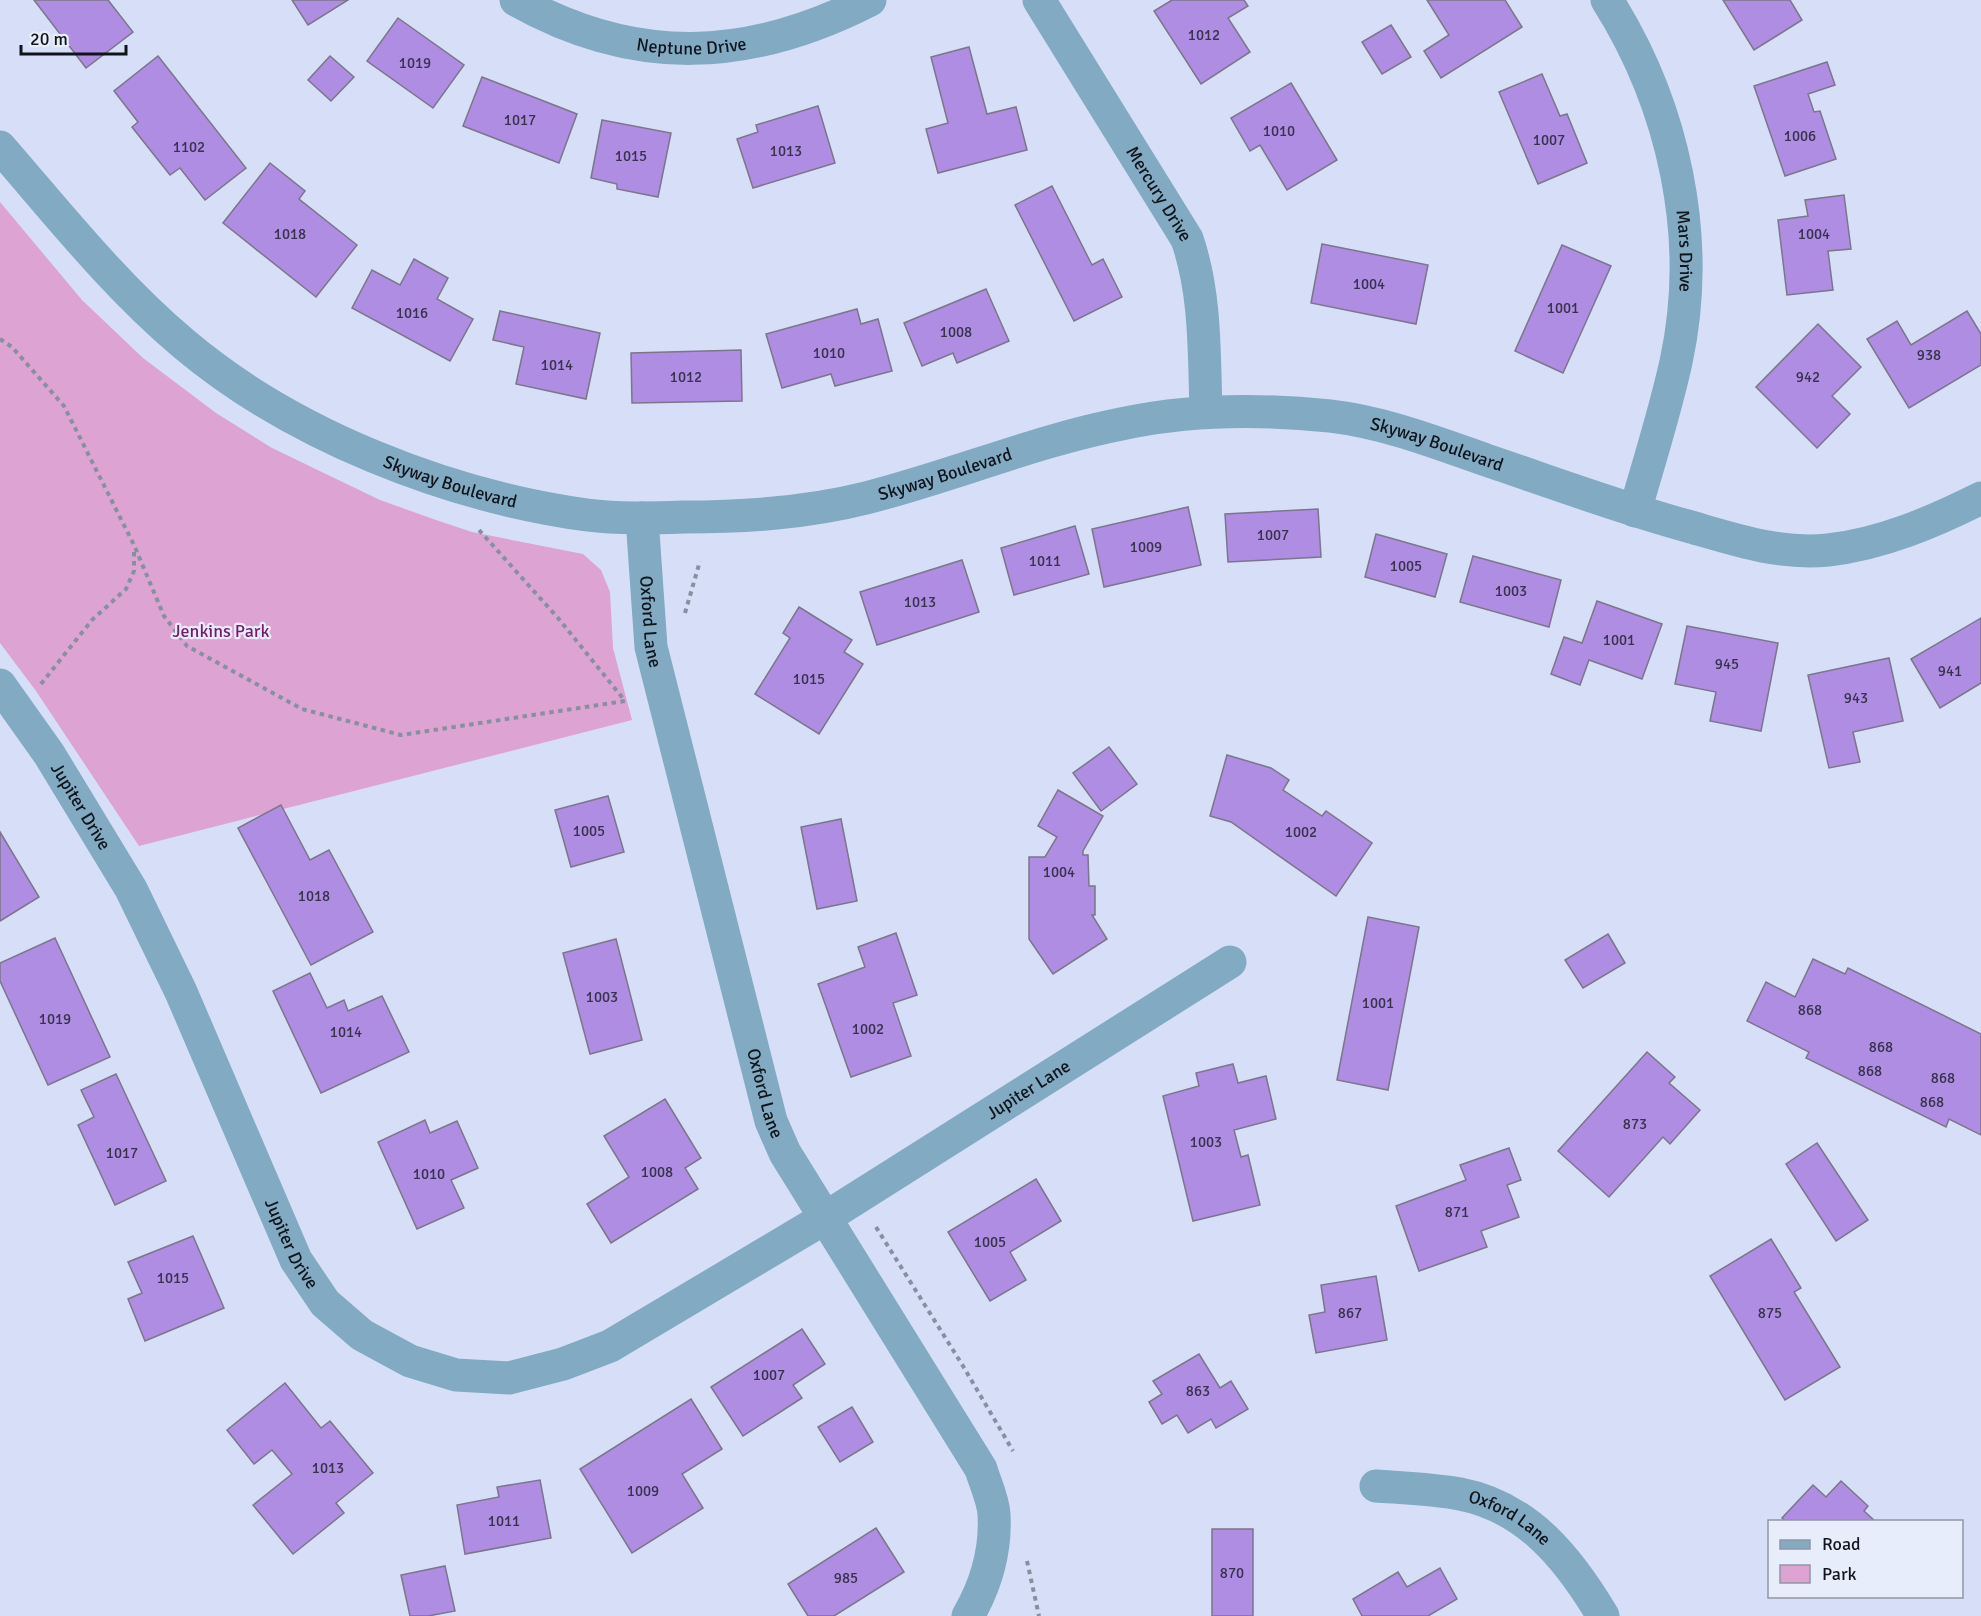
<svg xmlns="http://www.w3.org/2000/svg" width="1981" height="1616" font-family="Signika,sans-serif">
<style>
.green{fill:#dda3d2}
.building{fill:#ae8de2;stroke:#7c758b;stroke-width:1.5}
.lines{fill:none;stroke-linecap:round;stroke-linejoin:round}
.path{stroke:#888fa0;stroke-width:4;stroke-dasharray:4.5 4.5;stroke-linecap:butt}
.minor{stroke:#82aac2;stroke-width:33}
.labels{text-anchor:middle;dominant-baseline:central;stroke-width:4.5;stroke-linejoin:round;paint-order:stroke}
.number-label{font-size:15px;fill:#38324e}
.street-label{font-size:18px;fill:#10141c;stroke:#e7edfb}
.park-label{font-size:18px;fill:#761b6b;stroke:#e7edfb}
</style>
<rect width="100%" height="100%" fill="#d6dff7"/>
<path class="green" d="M 0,202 L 82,300 L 143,358 L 216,413 L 272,448 L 380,500 L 436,520 L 472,532 L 583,554 L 601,570 L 610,592 L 613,648 L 632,720 L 139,846 L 36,691 L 0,643 Z"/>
<g class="building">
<path d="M 34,0 L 108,0 L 133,32 L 86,68 Z"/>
<path d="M 292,0 L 348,0 L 308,25 Z"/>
<path d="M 1172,0 L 1244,0 L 1248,6 L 1228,18 L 1250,52 L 1201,84 L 1154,11 Z"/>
<path d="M 1427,0 L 1505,0 L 1522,27 L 1441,78 L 1424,51 L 1449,35 Z"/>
<path d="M 1723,0 L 1790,0 L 1802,20 L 1754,50 Z"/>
<path d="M 398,18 L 464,65 L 433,108 L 367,61 Z"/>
<path d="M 1391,25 L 1411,57 L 1382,74 L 1362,42 Z"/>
<path d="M 969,47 L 987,114 L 1016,107 L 1027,150 L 938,173 L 926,129 L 948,123 L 931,57 Z"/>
<path d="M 158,56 L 246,168 L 205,200 L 180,168 L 170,175 L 132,127 L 138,122 L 114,91 Z"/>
<path d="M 330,56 L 354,77 L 331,101 L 308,80 Z"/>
<path d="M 1827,62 L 1835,85 L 1808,94 L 1814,112 L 1820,111 L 1836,159 L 1785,176 L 1754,86 Z"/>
<path d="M 1542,74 L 1560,116 L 1567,114 L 1587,163 L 1538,184 L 1499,92 Z"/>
<path d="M 482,77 L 577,114 L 559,163 L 463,126 Z"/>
<path d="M 1291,83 L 1337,160 L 1287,190 L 1260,145 L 1250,151 L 1231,118 Z"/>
<path d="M 818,106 L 835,163 L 753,188 L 737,139 L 758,132 L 756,125 Z"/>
<path d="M 602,120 L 671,133 L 658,197 L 617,189 L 617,184 L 591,178 Z"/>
<path d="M 270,163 L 305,191 L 299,199 L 357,245 L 316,297 L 223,223 Z"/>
<path d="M 1052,186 L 1092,265 L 1103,259 L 1122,297 L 1074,321 L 1015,205 Z"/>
<path d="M 1844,195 L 1851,249 L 1828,251 L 1833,290 L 1787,295 L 1778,220 L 1808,216 L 1805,200 Z"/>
<path d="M 1322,244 L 1428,265 L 1416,324 L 1311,303 Z"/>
<path d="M 1562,245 L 1611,266 L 1563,373 L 1515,351 Z"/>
<path d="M 414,259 L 448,278 L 437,299 L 473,319 L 450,361 L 352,308 L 372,270 L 400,285 Z"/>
<path d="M 986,289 L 1009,341 L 957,363 L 953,353 L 922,366 L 904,323 Z"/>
<path d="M 857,309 L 861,324 L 878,319 L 892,371 L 835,386 L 831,374 L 782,388 L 766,334 Z"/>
<path d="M 500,311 L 600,333 L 586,399 L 516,384 L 524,347 L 493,340 Z"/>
<path d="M 1967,311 L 1981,334 L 1981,365 L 1909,408 L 1867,339 L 1897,321 L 1911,345 Z"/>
<path d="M 1818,324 L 1861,367 L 1832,396 L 1850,414 L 1817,448 L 1756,387 Z"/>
<path d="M 741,350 L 742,401 L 632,403 L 631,353 Z"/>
<path d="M 1188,507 L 1201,565 L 1104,587 L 1092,529 Z"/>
<path d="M 1318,509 L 1321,557 L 1228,562 L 1225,514 Z"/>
<path d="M 1075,526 L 1089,574 L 1014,595 L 1001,548 Z"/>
<path d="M 1376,534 L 1447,554 L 1435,597 L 1365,577 Z"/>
<path d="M 1473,556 L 1561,580 L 1549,627 L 1460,602 Z"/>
<path d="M 962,560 L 979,612 L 877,645 L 860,592 Z"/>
<path d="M 1597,601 L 1662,624 L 1642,679 L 1589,660 L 1580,685 L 1551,674 L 1564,637 L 1582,643 Z"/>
<path d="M 799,607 L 852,640 L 844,652 L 863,664 L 819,734 L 755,694 L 790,638 L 783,633 Z"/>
<path d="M 1981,618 L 1981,683 L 1940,708 L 1911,659 Z"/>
<path d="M 1687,626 L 1778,643 L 1761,731 L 1710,721 L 1716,692 L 1675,684 Z"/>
<path d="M 1889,658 L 1903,721 L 1853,732 L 1860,762 L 1829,768 L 1808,675 Z"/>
<path d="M 1109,747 L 1137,784 L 1101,811 L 1073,773 Z"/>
<path d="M 1227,755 L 1271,768 L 1289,780 L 1283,790 L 1322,816 L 1326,811 L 1372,843 L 1336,896 L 1231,822 L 1210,816 Z"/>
<path d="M 1058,790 L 1103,816 L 1083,851 L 1083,855 L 1088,855 L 1089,886 L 1095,886 L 1095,915 L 1092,915 L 1107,939 L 1053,974 L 1029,939 L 1029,857 L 1045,857 L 1057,837 L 1038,826 Z"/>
<path d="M 608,796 L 624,852 L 571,867 L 555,810 Z"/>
<path d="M 281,805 L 310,860 L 329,850 L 373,932 L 311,965 L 238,828 Z"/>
<path d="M 841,819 L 857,901 L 817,909 L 801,827 Z"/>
<path d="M 0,832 L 39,897 L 0,921 Z"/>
<path d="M 1368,917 L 1419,927 L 1388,1090 L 1337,1080 Z"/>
<path d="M 896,933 L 917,995 L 893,1003 L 911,1056 L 851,1077 L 818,984 L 865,967 L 858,947 Z"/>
<path d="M 1608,934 L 1625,963 L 1583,988 L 1565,960 Z"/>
<path d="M 55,938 L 110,1057 L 48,1085 L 0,981 L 0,963 Z"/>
<path d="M 616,939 L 642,1040 L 590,1054 L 563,953 Z"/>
<path d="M 1813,959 L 1845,974 L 1848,968 L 1981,1034 L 1981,1135 L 1949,1119 L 1946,1127 L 1806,1058 L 1809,1052 L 1747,1021 L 1766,982 L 1795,997 Z"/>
<path d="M 310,973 L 327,1008 L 344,1000 L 348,1011 L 382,996 L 409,1052 L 321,1093 L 273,991 Z"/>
<path d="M 1647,1052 L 1675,1077 L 1669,1083 L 1700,1110 L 1670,1144 L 1663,1137 L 1609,1197 L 1558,1151 Z"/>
<path d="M 1233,1064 L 1238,1083 L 1266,1076 L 1276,1119 L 1234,1130 L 1241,1157 L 1248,1155 L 1260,1205 L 1193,1221 L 1163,1096 L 1199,1086 L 1196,1073 Z"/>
<path d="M 116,1074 L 166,1181 L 115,1205 L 78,1125 L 94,1117 L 81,1090 Z"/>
<path d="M 665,1099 L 701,1158 L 685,1168 L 698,1189 L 611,1243 L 587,1204 L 629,1177 L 604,1136 Z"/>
<path d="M 425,1120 L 430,1133 L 457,1121 L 478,1168 L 451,1180 L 464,1208 L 417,1229 L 378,1142 Z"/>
<path d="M 1817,1143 L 1868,1220 L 1836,1241 L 1786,1164 Z"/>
<path d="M 1509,1148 L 1521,1180 L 1507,1185 L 1519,1217 L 1481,1231 L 1487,1247 L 1419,1271 L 1396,1206 L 1466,1180 L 1460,1165 Z"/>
<path d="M 1036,1179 L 1061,1221 L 1010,1252 L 1026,1280 L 990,1301 L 948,1232 Z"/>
<path d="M 193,1236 L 224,1308 L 145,1341 L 128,1299 L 142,1293 L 128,1262 Z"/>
<path d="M 1771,1239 L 1801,1288 L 1794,1292 L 1840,1367 L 1785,1400 L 1710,1276 Z"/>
<path d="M 1376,1276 L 1387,1340 L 1316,1353 L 1309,1315 L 1325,1312 L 1321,1285 Z"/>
<path d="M 802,1329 L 825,1364 L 793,1385 L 802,1398 L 743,1436 L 711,1387 Z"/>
<path d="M 1199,1354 L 1220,1388 L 1231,1381 L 1248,1409 L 1216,1428 L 1211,1419 L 1188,1433 L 1177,1415 L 1162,1424 L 1149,1402 L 1162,1394 L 1153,1381 Z"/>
<path d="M 285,1383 L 321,1428 L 330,1421 L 373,1473 L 336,1503 L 344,1513 L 293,1554 L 253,1505 L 292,1474 L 272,1450 L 254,1464 L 227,1430 Z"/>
<path d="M 691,1399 L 722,1449 L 682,1474 L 703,1508 L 632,1553 L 580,1469 Z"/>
<path d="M 852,1407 L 873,1442 L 840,1462 L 818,1427 Z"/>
<path d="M 540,1480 L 551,1538 L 465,1554 L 457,1505 L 499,1497 L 497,1487 Z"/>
<path d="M 1841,1481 L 1868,1506 L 1864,1511 L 1876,1522 L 1787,1522 L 1782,1518 L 1813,1485 L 1826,1497 Z"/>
<path d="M 876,1528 L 904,1572 L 834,1616 L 808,1616 L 788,1584 Z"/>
<rect x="1212" y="1529" width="41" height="87"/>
<path d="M 445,1566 L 455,1611 L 428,1616 L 410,1616 L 401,1575 Z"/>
<path d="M 1440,1568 L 1457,1599 L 1428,1616 L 1362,1616 L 1353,1599 L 1398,1572 L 1407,1587 Z"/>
</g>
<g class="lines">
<g class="path">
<path d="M 0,339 L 12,347 L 64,406 L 134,545 L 164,616 L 187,646 L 302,709 L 401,735 L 625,701 L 558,618 L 479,530"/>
<path d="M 685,613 L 700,561"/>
<path d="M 41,684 L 92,620 L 126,589 L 134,571 L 134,549"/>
<path d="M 876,1227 L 963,1366 L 1013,1451"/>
<path d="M 1027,1561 L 1039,1616"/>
</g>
<g class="minor">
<path id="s1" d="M 516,0 C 635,67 749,62 870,0"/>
<path id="s2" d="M 1039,0 L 1187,239 C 1206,294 1204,353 1206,411"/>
<path id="s3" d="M 1607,0 C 1674,106 1703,238 1676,362 C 1665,412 1649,462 1635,511"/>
<path id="s4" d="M 0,147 C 59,215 115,286 184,344 C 292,435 448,496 587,515 C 619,519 652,518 684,517 C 747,517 806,513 866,498 C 953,476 1037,440 1126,423 C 1193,409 1262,409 1330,416 C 1383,422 1435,442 1486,460 C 1554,483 1621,508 1691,527 C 1736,540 1781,555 1828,550 C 1882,544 1933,522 1981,498"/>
<path id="s5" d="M 642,518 L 651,647 L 771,1121 L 785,1153 L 981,1469 C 985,1483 993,1499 994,1514 C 996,1550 986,1585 968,1616"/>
<path id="s6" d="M 0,685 L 49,754 L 131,889 L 181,992 L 296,1260 L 325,1303 L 362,1335 L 410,1361 L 456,1375 L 509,1378 L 563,1364 L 610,1346 L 825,1218 L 1230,962"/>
<path id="s7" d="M 1376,1486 C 1404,1488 1433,1489 1460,1494 C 1528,1507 1569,1559 1603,1616"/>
</g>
</g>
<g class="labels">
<g class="number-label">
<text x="1204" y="35">1012</text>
<text x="415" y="63">1019</text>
<text x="520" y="120">1017</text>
<text x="1279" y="131">1010</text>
<text x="1800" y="136">1006</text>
<text x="1549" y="140">1007</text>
<text x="189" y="147">1102</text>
<text x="786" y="151">1013</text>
<text x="631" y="156">1015</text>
<text x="290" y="234">1018</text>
<text x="1814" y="234">1004</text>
<text x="1369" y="284">1004</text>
<text x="1563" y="308">1001</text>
<text x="412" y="313">1016</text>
<text x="956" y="332">1008</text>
<text x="829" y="353">1010</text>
<text x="1929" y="355">938</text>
<text x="557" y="365">1014</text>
<text x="686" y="377">1012</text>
<text x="1808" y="377">942</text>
<text x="1273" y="535">1007</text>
<text x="1146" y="547">1009</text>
<text x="1045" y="561">1011</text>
<text x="1406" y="566">1005</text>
<text x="1511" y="591">1003</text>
<text x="920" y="602">1013</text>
<text x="1619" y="640">1001</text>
<text x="1727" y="664">945</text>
<text x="1950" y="671">941</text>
<text x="809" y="679">1015</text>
<text x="1856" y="698">943</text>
<text x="589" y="831">1005</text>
<text x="1301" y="832">1002</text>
<text x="1059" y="872">1004</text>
<text x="314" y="896">1018</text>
<text x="602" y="997">1003</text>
<text x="1378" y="1003">1001</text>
<text x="1810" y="1010">868</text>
<text x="55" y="1019">1019</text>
<text x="868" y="1029">1002</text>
<text x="346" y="1032">1014</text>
<text x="1881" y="1047">868</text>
<text x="1870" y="1071">868</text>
<text x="1943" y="1078">868</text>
<text x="1932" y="1102">868</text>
<text x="1635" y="1124">873</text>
<text x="1206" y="1142">1003</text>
<text x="122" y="1153">1017</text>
<text x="657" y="1172">1008</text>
<text x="429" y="1174">1010</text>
<text x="1457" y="1212">871</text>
<text x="990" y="1242">1005</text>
<text x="173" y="1278">1015</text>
<text x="1350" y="1313">867</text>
<text x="1770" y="1313">875</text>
<text x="769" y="1375">1007</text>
<text x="1198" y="1391">863</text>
<text x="328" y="1468">1013</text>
<text x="643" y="1491">1009</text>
<text x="504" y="1521">1011</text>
<text x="1232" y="1573">870</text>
<text x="846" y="1578">985</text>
</g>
<g class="street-label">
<text stroke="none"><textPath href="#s1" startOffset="184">Neptune Drive</textPath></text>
<text stroke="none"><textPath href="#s2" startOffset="228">Mercury Drive</textPath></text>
<text stroke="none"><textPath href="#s3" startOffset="266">Mars Drive</textPath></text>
<text stroke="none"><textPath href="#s4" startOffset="1580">Skyway Boulevard</textPath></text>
<text stroke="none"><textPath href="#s4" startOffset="1076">Skyway Boulevard</textPath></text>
<text stroke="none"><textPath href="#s4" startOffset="572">Skyway Boulevard</textPath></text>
<text stroke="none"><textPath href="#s5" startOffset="104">Oxford Lane</textPath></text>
<text stroke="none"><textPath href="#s6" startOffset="146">Jupiter Drive</textPath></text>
<text stroke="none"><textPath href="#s6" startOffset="1502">Jupiter Lane</textPath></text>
<text stroke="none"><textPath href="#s5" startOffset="590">Oxford Lane</textPath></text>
<text stroke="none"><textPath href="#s6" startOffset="632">Jupiter Drive</textPath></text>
<text stroke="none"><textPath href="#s7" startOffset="140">Oxford Lane</textPath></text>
</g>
<g class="park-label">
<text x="221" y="631">Jenkins Park</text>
</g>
</g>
<rect x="1768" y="1520" width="195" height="78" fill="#e7edfb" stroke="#9196a2" stroke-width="1.5"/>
<rect x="1780" y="1540" width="30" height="9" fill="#82aac2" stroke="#9196a2" stroke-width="1.5"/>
<text x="1822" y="1550" font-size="18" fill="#10141c">Road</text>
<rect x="1780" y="1565" width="30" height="18" fill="#dda3d2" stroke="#9196a2" stroke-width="1.5"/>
<text x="1822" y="1580" font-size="18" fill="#10141c">Park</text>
<path d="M21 45v9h105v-9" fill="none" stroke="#10141c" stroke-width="3"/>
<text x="30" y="45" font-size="18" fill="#10141c" stroke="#e7edfb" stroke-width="4.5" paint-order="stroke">20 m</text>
</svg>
